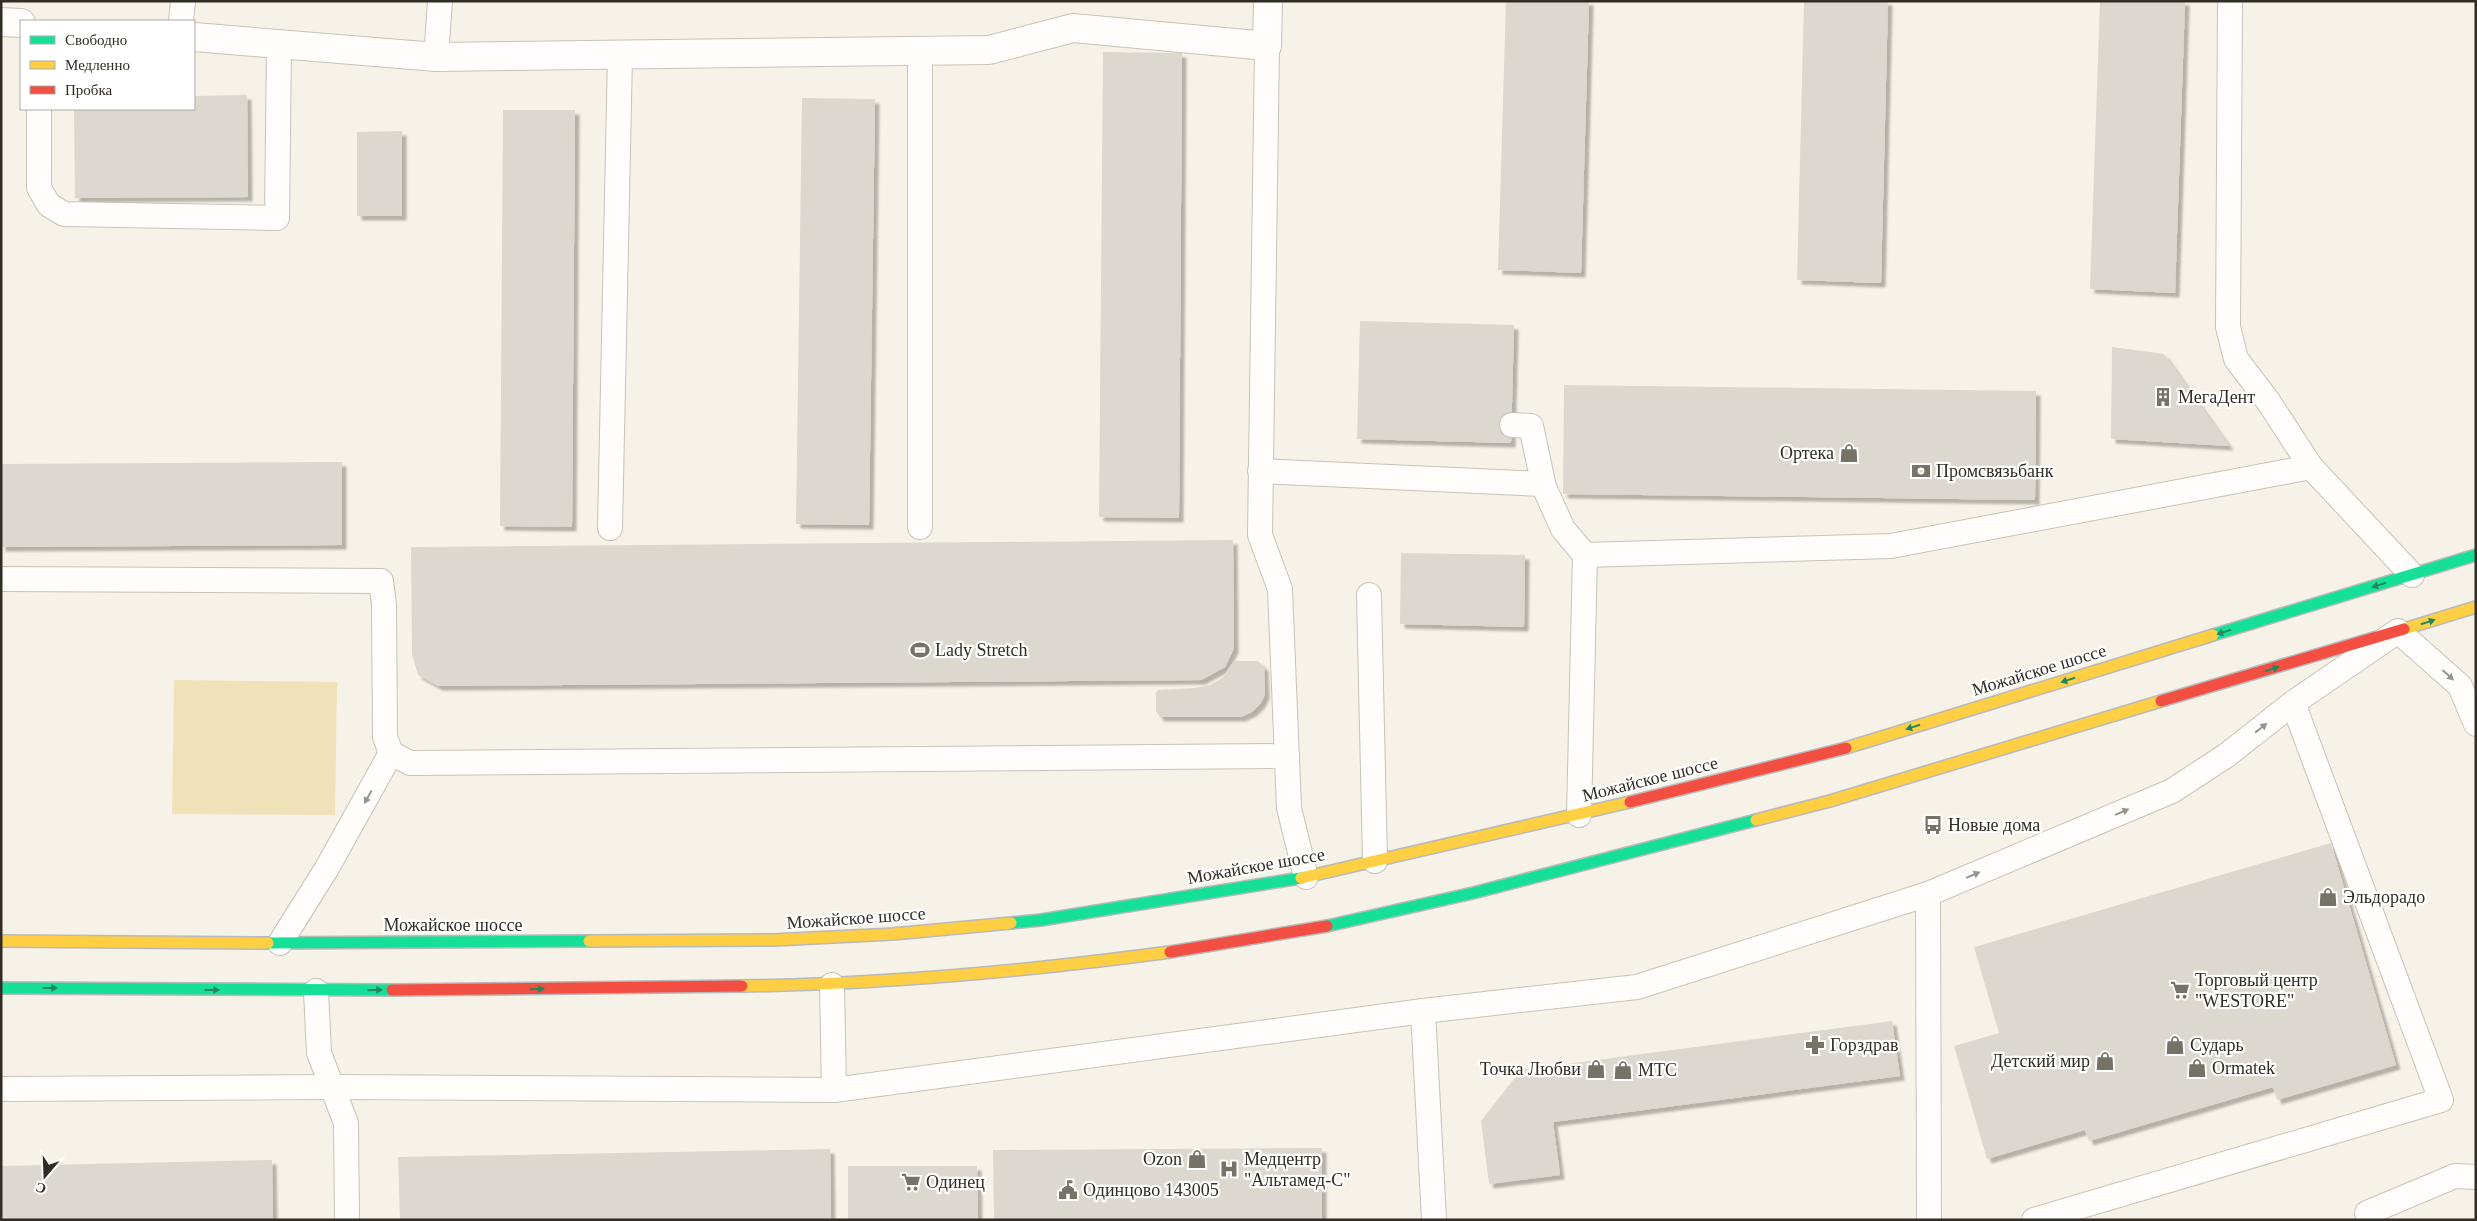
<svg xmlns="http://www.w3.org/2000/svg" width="2477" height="1221" font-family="Georgia,serif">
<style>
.green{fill:#f0e1b8}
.building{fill:#dcd8cf;filter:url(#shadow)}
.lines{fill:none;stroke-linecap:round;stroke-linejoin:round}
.lane-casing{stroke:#c7c3b9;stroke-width:26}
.street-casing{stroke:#c7c3b9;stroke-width:30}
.fast-casing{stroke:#b8b9bc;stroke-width:14}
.slow-casing{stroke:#b8b9bc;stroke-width:14}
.jam-casing{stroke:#b8b9bc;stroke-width:14}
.lane{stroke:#fefdfb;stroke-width:24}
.street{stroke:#fefdfb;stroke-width:28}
.fast{stroke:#16e098;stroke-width:11}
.slow{stroke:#ffcf43;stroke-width:11}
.jam{stroke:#f24e42;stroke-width:11}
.oneway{fill:#24865e}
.oneway2{fill:#989590}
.labels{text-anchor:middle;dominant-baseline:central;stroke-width:4.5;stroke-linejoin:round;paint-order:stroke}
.poi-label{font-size:18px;fill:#312d24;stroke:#fff;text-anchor:start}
.street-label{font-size:18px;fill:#312d24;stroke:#fff}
</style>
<defs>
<filter id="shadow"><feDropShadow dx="4.5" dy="4.5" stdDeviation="1" flood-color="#0004"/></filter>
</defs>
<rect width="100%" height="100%" fill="#f7f2e7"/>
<path class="green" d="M 174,680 L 337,682 L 335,815 L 172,814 Z"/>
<g class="building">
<path d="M 1506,1 L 1589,1 L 1581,273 L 1498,270 Z"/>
<path d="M 1804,1 L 1888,1 L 1881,283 L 1797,280 Z"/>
<path d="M 2100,1 L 2185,1 L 2175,293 L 2090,289 Z"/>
<path d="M 1103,52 L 1182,53 L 1179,518 L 1099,517 Z"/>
<path d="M 247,95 L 248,197 L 75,198 L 74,109 L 194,109 L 194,96 Z"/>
<path d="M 802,98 L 875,99 L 869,525 L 796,524 Z"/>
<path d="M 503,110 L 575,110 L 572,527 L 500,526 Z"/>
<path d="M 402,131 L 402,216 L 357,216 L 357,132 Z"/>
<path d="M 1360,321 L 1514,325 L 1511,443 L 1357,439 Z"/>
<path d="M 2112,347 L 2164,354 L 2229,446 L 2111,439 Z"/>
<path d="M 1564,385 L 2036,391 L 2035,500 L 1563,494 Z"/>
<path d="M 342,462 L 342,545 L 1,547 L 1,464 Z"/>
<path d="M 1233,540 L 1234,648 L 1225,667 L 1201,680 L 438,686 L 418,675 L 412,654 L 411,547 Z"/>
<path d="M 1401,553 L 1525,555 L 1524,627 L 1400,624 Z"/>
<path d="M 1234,661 L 1258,661 L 1264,667 L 1265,694 L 1261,703 L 1252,712 L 1241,717 L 1160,717 L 1156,711 L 1156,693 L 1158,690 L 1194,688 L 1210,685 L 1222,678 Z"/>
<path d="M 2331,843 L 2396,1065 L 2277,1100 L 2273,1087 L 2089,1141 L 2085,1130 L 1987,1159 L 1954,1046 L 1999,1033 L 1974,947 Z"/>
<path d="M 1892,1021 L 1900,1076 L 1553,1122 L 1560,1175 L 1489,1184 L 1481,1121 L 1521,1070 Z"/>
<path d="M 1322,1148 L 1322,1220 L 994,1220 L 993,1150 Z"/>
<path d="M 830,1149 L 831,1220 L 400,1220 L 398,1157 Z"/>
<path d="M 272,1160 L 273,1220 L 1,1220 L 1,1166 Z"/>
<path d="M 848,1166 L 977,1166 L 978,1220 L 848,1220 Z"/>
</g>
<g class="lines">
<g class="lane-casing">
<g id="lane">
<path d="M 2230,1 L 2228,327 L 2236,359 L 2268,401 L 2311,467 L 2412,575"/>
<path d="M 181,21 L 183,1"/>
<path d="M 1267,46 L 1260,535 L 1280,589 L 1289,808 L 1306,877"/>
<path d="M 436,57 L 440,1"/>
<path d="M 39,109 L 39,188 L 49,205 L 64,214 L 277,218 L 279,45"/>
<path d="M 1512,425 L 1531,426 L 1544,487 L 1563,529 L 1585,555 L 1891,546 L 2311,467"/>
<path d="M 1260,471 L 1543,484"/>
<path d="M 920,527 L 920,50"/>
<path d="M 610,528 L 620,55"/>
<path d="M 1,579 L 381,581 L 384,604 L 385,737 L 391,753 L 410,763 L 1287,756"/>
<path d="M 1369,595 L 1375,861"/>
<path d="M 1579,815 L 1585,555"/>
<path d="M 1928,894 L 1929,1220"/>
<path d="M 280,943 L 327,868 L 391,753"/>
<path d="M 832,985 L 834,1090"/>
<path d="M 316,991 L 319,1053 L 346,1123 L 347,1220"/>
<path d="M 1423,1011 L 1434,1220"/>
<path d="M 1,1089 L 332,1087 L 834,1090 L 1423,1011 L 1637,987 L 1928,894 L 2172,791 L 2227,755 L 2293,703 L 2398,631 L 2460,686 L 2476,724"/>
<path d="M 2367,1213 L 2455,1176 L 2476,1177"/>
<path d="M 2034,1220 L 2441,1100 L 2293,703"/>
</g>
</g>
<g class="street-casing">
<g id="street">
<path d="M 1,22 L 21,23"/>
<path d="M 194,37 L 436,57 L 989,50 L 1073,28 L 1267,46 L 1268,1"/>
</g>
</g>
<g class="fast-casing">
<g id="fast">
<path d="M 2213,635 L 2476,555"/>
<path d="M 1011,923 L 1041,920 L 1301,878"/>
<path d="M 1327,926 L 1473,893 L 1756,820"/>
<path d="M 268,943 L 589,941"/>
<path d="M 1,988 L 392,990"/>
</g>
</g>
<g class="slow-casing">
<g id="slow">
<path d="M 2404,629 L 2476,607"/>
<path d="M 1846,748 L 2213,635"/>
<path d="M 1756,820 L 1830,801 L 2161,701"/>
<path d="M 1301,878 L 1630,802"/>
<path d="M 1,941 L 268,943"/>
<path d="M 589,941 L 774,940 L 893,934 L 1011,923"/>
<path d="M 742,986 C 886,984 1028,971 1170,952"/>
</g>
</g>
<g class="jam-casing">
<g id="jam">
<path d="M 2161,701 L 2404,629"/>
<path d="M 1630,802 L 1846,748"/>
<path d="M 1170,952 L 1327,926"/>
<path d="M 392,990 L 742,986"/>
</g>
</g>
<use href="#lane" class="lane"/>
<use href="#street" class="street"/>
<use href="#fast" class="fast"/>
<use href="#slow" class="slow"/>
<use href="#jam" class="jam"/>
</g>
<defs><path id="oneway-solid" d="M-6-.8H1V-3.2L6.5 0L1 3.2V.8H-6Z" transform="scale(1.25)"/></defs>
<g class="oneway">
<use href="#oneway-solid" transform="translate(2379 585) rotate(163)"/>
<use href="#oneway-solid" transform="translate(2428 622) rotate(-17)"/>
<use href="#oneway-solid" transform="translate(2224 632) rotate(163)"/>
<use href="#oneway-solid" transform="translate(2272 669) rotate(-17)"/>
<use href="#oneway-solid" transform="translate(2068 680) rotate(163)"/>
<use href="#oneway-solid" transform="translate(1913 727) rotate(163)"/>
<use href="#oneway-solid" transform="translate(50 988)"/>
<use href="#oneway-solid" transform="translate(537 989) rotate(-1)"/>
<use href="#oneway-solid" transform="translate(212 990)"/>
<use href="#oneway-solid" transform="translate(375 990) rotate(-1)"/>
</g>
<g class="oneway2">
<use href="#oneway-solid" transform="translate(2448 675) rotate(42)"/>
<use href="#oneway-solid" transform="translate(2261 728) rotate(-38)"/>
<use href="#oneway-solid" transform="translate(368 797) rotate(119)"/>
<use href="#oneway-solid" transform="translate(2122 812) rotate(-23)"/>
<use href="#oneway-solid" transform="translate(1973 875) rotate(-23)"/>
</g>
<defs>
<g id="building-bare" transform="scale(1.5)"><path d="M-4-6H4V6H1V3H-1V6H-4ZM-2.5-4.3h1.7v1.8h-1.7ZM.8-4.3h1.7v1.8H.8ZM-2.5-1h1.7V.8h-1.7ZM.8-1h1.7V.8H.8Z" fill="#767268" stroke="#fff" stroke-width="2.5" paint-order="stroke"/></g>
<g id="shop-bare" transform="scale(1.5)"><path d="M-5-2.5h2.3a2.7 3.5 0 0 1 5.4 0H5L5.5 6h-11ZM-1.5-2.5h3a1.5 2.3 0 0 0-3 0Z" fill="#767268" stroke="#fff" stroke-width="2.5" paint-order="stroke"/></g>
<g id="bank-bare" transform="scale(1.5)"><path d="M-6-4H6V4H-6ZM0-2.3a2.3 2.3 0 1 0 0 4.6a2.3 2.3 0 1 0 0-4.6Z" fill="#767268" stroke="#fff" stroke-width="2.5" paint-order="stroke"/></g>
<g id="stadium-bare" transform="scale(1.5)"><path d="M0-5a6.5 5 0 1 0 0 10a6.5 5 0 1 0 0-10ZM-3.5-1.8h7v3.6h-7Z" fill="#767268" stroke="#fff" stroke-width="2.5" paint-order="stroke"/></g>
<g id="bus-bare" transform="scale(1.5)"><path d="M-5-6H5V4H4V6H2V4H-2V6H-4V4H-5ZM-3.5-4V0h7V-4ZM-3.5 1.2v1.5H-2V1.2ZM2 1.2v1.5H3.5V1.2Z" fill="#767268" stroke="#fff" stroke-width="2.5" paint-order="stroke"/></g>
<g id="supermarket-bare" transform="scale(1.5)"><path d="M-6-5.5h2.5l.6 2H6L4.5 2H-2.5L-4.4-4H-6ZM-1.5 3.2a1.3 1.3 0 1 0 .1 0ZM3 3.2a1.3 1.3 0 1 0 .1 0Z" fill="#767268" stroke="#fff" stroke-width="2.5" paint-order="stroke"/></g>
<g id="pharmacy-bare" transform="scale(1.5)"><path d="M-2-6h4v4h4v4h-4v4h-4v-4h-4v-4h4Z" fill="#767268" stroke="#fff" stroke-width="2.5" paint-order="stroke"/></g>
<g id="hospital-bare" transform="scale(1.5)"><path d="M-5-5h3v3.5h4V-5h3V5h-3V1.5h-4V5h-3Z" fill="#767268" stroke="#fff" stroke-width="2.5" paint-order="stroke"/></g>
<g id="civic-bare" transform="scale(1.5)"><path d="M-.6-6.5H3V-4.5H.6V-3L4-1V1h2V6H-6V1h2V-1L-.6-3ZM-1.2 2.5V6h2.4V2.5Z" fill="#767268" stroke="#fff" stroke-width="2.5" paint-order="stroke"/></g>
</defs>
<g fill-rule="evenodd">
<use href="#building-bare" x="2163" y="397"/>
<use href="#shop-bare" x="1849" y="453"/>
<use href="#bank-bare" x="1921" y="471"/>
<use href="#stadium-bare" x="920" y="650"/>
<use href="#bus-bare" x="1933" y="825"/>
<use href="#shop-bare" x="2328" y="897"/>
<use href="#supermarket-bare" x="2180" y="990"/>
<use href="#pharmacy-bare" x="1815" y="1045"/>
<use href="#shop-bare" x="2175" y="1045"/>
<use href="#shop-bare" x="2105" y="1061"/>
<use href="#shop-bare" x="2197" y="1068"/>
<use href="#shop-bare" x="1596" y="1069"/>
<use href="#shop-bare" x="1623" y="1070"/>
<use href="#shop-bare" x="1197" y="1159"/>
<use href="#hospital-bare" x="1229" y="1169"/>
<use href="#supermarket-bare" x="911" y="1182"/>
<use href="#civic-bare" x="1068" y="1190"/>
</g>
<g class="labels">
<g class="poi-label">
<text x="2178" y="397">МегаДент</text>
<text x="1834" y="453" text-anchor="end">Ортека</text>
<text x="1936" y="471">Промсвязьбанк</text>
<text x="935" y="650">Lady Stretch</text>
<text x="1948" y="825">Новые дома</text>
<text x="2343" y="897">Эльдорадо</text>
<text x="2195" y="980">Торговый центр<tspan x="2195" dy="21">"WESTORE"</tspan></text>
<text x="1830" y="1045">Горздрав</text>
<text x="2190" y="1045">Сударь</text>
<text x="2090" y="1061" text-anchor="end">Детский мир</text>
<text x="2212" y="1068">Ormatek</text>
<text x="1581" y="1069" text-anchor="end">Точка Любви</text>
<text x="1638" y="1070">МТС</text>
<text x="1182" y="1159" text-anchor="end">Ozon</text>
<text x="1244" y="1159">Медцентр<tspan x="1244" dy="21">"Альтамед-С"</tspan></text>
<text x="926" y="1182">Одинец</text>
<text x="1083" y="1190">Одинцово 143005</text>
</g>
<g class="street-label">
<text transform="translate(2039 670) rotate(-17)">Можайское шоссе</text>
<text transform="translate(1650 779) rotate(-14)">Можайское шоссе</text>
<text transform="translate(1256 866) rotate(-10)">Можайское шоссе</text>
<text transform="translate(856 918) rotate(-4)">Можайское шоссе</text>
<text x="453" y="925">Можайское шоссе</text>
</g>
</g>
<rect width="2477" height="1221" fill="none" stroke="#312d24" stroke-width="5"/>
<rect x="20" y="20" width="175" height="90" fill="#ffffff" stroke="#adaba7"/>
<rect x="30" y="36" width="25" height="8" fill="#16e098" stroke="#adaba7"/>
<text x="65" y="45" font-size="15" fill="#312d24">Свободно</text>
<rect x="30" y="61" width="25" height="8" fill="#ffcf43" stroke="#adaba7"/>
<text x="65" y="70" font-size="15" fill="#312d24">Медленно</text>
<rect x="30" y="86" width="25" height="8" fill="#f24e42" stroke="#adaba7"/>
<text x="65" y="95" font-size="15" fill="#312d24">Пробка</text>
<g transform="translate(45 1176) rotate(199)" stroke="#ffffff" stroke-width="4" paint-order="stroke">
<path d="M0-4L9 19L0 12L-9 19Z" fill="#312d24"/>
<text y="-8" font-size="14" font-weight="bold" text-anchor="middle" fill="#312d24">С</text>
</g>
</svg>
